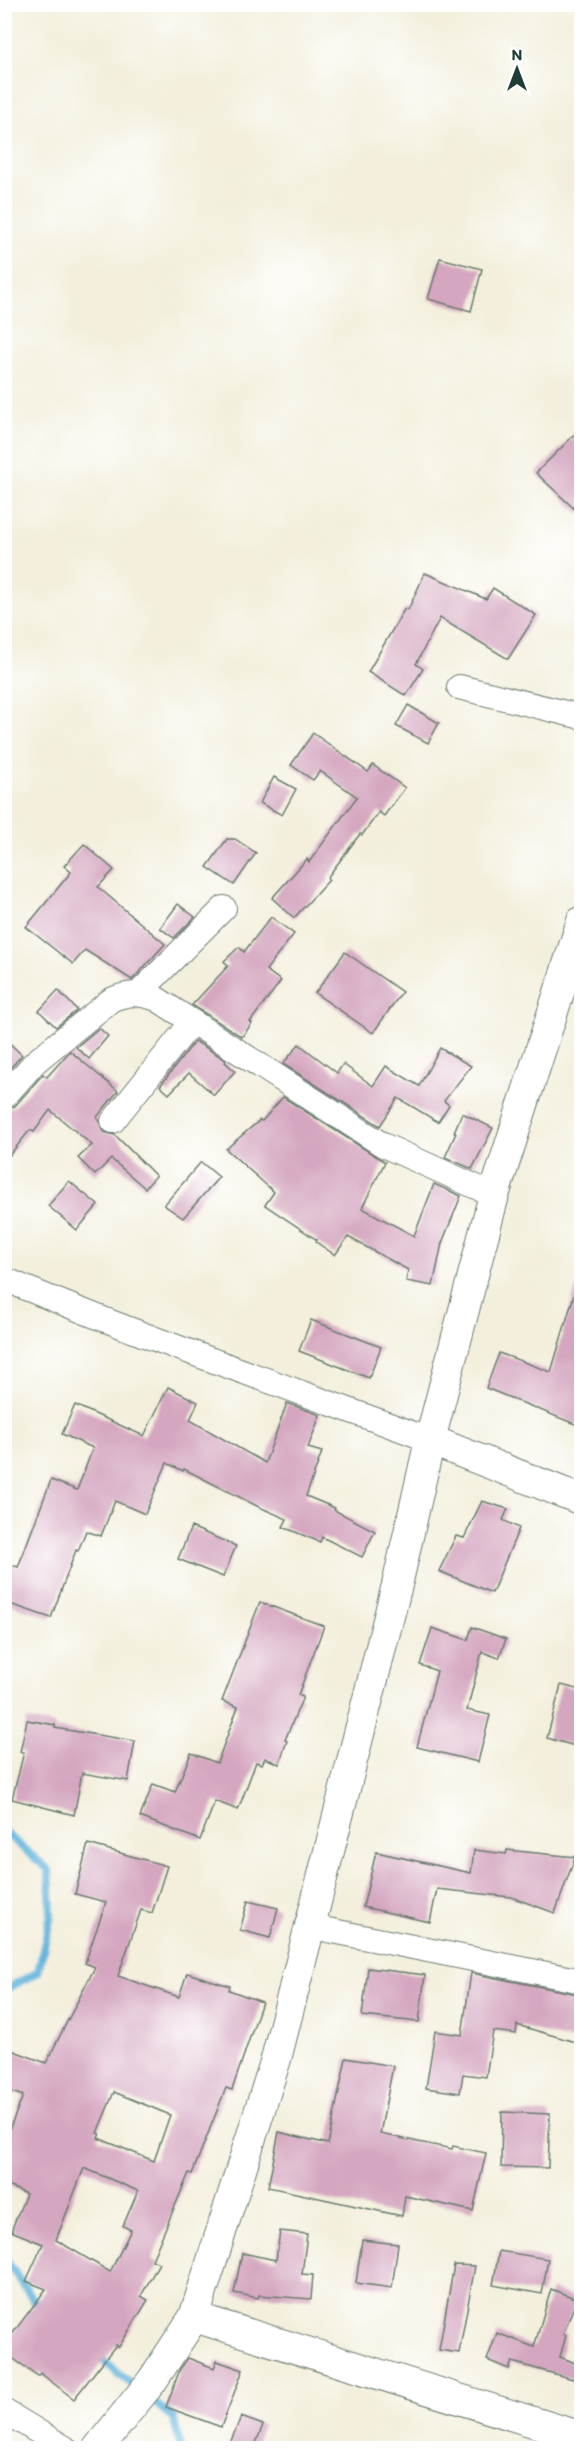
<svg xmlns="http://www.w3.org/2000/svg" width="586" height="2453" font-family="Itim,sans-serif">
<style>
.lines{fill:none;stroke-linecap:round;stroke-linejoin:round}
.stream{stroke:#5fb3db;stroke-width:8}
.building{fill:#d4a6bf;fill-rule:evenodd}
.minor-casing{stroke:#697b6f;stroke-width:26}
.tertiary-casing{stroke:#697b6f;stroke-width:32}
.minor{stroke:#fff;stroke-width:24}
.tertiary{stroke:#fff;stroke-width:30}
</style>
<rect width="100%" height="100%" fill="#fff"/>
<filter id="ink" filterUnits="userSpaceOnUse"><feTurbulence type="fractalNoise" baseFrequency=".0167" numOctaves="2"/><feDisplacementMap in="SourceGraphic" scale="12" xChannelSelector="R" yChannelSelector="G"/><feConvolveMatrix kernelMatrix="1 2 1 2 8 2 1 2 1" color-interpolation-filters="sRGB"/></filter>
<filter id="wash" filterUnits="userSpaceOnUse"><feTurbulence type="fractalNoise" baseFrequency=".008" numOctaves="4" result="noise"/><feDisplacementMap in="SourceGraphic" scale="24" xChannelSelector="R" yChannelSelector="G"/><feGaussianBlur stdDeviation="1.35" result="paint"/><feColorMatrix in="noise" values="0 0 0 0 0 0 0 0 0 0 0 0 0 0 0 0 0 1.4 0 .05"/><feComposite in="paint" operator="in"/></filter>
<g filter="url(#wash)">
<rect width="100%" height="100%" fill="#f3efdc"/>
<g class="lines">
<g class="stream">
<path d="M 4,1832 L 49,1870 L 51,1915 L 38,1972 L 4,1990"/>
<path d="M 4,2257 L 35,2302 L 44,2309"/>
<path d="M 96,2355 L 173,2418 L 181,2448"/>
</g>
</g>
<g id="blocks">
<g class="building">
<path d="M 440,258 L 482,269 L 471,311 L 428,299 Z"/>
<path d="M 582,427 L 582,516 L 536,473 Z"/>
<path d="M 425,573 L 486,599 L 493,588 L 536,615 L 508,659 L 440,618 L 416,664 L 423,669 L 406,696 L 368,672 L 405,608 L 408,610 Z"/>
<path d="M 408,705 L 439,723 L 428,743 L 396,726 Z"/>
<path d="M 313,733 L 368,772 L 373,765 L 405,788 L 384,816 L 379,812 L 362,835 L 360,834 L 327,878 L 329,880 L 294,918 L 272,898 L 307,859 L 309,862 L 357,797 L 320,771 L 313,780 L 291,765 Z"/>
<path d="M 274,777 L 296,789 L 282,815 L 260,803 Z"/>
<path d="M 227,839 L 235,839 L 256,853 L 234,885 L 207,867 Z"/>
<path d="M 84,844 L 114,870 L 98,887 L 165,944 L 132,980 L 85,950 L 73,964 L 26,927 L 71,872 L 64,866 Z"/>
<path d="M 178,904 L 195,917 L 174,938 L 160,928 Z"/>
<path d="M 271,917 L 294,934 L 266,970 L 281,981 L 250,1022 L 252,1023 L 242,1037 L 192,1005 L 228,966 L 224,961 L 239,947 L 244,952 Z"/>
<path d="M 345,952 L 402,992 L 373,1033 L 315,993 Z"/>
<path d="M 58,990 L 77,1010 L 56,1027 L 39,1011 Z"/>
<path d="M 99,1028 L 108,1036 L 89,1059 L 76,1047 Z"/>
<path d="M 4,1038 L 22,1055 L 4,1075 Z"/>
<path d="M 195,1041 L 226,1060 L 225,1062 L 235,1071 L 214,1095 L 189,1073 L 169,1094 L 160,1086 Z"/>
<path d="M 299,1044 L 337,1073 L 343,1064 L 373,1086 L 386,1066 L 419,1086 L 440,1048 L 471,1066 L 444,1101 L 449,1105 L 438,1122 L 398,1098 L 380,1126 L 283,1064 Z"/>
<path d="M 70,1051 L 118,1091 L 97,1117 L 104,1132 L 115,1135 L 156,1176 L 145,1188 L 111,1159 L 95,1175 L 78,1158 L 92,1145 L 50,1110 L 34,1132 L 30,1130 L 4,1162 L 4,1111 L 15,1106 L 43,1074 L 47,1077 Z"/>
<path d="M 283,1097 L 385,1162 L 362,1208 L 414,1236 L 434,1184 L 461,1196 L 442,1243 L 433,1286 L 406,1281 L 408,1270 L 348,1237 L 335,1255 L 316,1242 L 317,1240 L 265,1205 L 274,1192 L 226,1149 L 260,1120 L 262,1121 Z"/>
<path d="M 462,1113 L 493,1128 L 472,1169 L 445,1157 L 456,1133 L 454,1132 Z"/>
<path d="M 201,1162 L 219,1177 L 183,1218 L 164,1205 Z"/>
<path d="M 69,1181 L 98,1205 L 77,1230 L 48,1206 Z"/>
<path d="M 576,1288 L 582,1289 L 582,1427 L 486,1388 L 499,1353 L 551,1372 Z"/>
<path d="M 311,1320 L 381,1347 L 369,1378 L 299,1351 Z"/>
<path d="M 168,1387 L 198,1402 L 190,1420 L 265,1463 L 287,1403 L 320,1415 L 308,1448 L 322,1452 L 306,1496 L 335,1508 L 334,1510 L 375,1531 L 362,1557 L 322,1537 L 320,1542 L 283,1527 L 287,1519 L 257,1506 L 184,1469 L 183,1471 L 167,1463 L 145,1514 L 115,1501 L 101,1536 L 86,1531 L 78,1551 L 76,1550 L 51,1618 L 4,1602 L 4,1583 L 11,1565 L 18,1567 L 51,1480 L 77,1490 L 93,1448 L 62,1434 L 75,1405 L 144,1436 Z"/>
<path d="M 482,1501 L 508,1509 L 503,1520 L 519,1528 L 492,1593 L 439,1571 L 456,1536 L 464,1538 Z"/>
<path d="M 191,1527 L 236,1546 L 223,1577 L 178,1559 Z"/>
<path d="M 260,1602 L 324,1626 L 298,1695 L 303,1697 L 285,1740 L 287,1741 L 279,1764 L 265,1758 L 262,1764 L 256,1762 L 238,1810 L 215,1801 L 200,1840 L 140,1817 L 153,1784 L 175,1792 L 191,1753 L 217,1763 L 238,1707 L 222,1701 Z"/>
<path d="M 472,1627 L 506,1639 L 499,1658 L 482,1652 L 467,1710 L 490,1715 L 478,1762 L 417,1747 L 437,1671 L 420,1665 L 432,1628 L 468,1640 Z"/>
<path d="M 561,1685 L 582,1690 L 582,1748 L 547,1738 Z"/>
<path d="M 27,1720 L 55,1725 L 55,1728 L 135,1741 L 128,1781 L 82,1773 L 74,1815 L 12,1799 L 24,1752 L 20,1752 Z"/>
<path d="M 88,1844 L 167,1866 L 152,1913 L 141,1910 L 118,1976 L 179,1997 L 187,1973 L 230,1986 L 229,1990 L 262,2002 L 232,2090 L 226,2088 L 192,2174 L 189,2173 L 152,2260 L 159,2263 L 141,2296 L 148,2300 L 119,2347 L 116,2345 L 74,2399 L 40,2373 L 38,2376 L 4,2352 L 4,2345 L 46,2289 L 26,2281 L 43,2244 L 11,2231 L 26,2194 L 4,2184 L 4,2142 L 23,2096 L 4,2089 L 4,2047 L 46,2063 L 95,1967 L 85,1963 L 106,1902 L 75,1894 ZM 114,2092 L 170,2115 L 154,2161 L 98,2138 L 100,2134 L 97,2133 ZM 84,2168 L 138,2191 L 123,2226 L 131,2230 L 110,2272 L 56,2240 Z"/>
<path d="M 474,1850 L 506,1854 L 507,1850 L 575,1857 L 555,1913 L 511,1897 L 437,1889 L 430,1922 L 363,1907 L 376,1852 L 471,1873 Z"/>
<path d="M 248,1901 L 278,1908 L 270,1938 L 240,1930 Z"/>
<path d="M 368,1968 L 425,1975 L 419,2022 L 362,2016 Z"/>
<path d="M 471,1973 L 582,1995 L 582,2044 L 517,2025 L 516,2034 L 493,2031 L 486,2077 L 463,2074 L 460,2093 L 426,2088 L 435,2031 L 462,2035 Z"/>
<path d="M 346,2058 L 393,2066 L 380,2134 L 452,2149 L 453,2146 L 486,2153 L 473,2211 L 405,2196 L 402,2216 L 268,2187 L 279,2132 L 328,2144 Z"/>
<path d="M 502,2112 L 550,2114 L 548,2168 L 501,2167 Z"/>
<path d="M 280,2231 L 307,2234 L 302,2274 L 313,2275 L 311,2299 L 259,2295 L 258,2298 L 234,2293 L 242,2253 L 276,2260 Z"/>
<path d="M 362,2240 L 398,2244 L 392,2288 L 356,2283 Z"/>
<path d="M 499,2251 L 548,2259 L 542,2294 L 493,2285 Z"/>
<path d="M 454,2265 L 475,2266 L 459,2353 L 439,2350 Z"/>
<path d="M 551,2289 L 577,2299 L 563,2334 L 566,2335 L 560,2357 L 578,2364 L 573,2379 L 512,2362 L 509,2369 L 487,2360 L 497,2333 L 534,2347 Z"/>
<path d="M 188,2358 L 214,2368 L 217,2361 L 243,2370 L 221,2427 L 166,2407 L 180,2369 Z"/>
<path d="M 241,2417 L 263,2425 L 254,2448 L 228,2448 Z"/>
</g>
</g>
</g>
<g filter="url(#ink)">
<use href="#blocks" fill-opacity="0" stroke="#697b6f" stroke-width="1.5"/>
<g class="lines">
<g class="minor-casing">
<g id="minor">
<path d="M 459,687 L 582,717"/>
<path d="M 139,993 L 224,908"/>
<path d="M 4,1097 L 35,1062 L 111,1000 C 128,992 140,993 157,999 L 383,1145 L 494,1195"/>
<path d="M 113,1121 L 192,1022"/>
<path d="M 4,1279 C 144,1338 288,1387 430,1440"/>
<path d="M 308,1926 L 582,1981"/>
<path d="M 4,2411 L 65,2448"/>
</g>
</g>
<g class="tertiary-casing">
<g id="tertiary">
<path d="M 430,1440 L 582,1500"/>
<path d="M 194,2317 L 276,2059 L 398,1581 L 430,1440 L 494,1195 L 582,921"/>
<path d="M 98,2448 L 152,2381 L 194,2317 L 582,2437"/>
</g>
</g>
<use href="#minor" class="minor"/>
<use href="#tertiary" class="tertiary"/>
</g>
</g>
<rect width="586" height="2453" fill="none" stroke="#fff" stroke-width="24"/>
<g transform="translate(517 69)" stroke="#ffffff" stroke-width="4.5" paint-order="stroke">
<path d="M0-4.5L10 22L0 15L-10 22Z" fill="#1f3d34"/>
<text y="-9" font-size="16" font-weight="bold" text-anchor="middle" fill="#1f3d34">N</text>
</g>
</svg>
